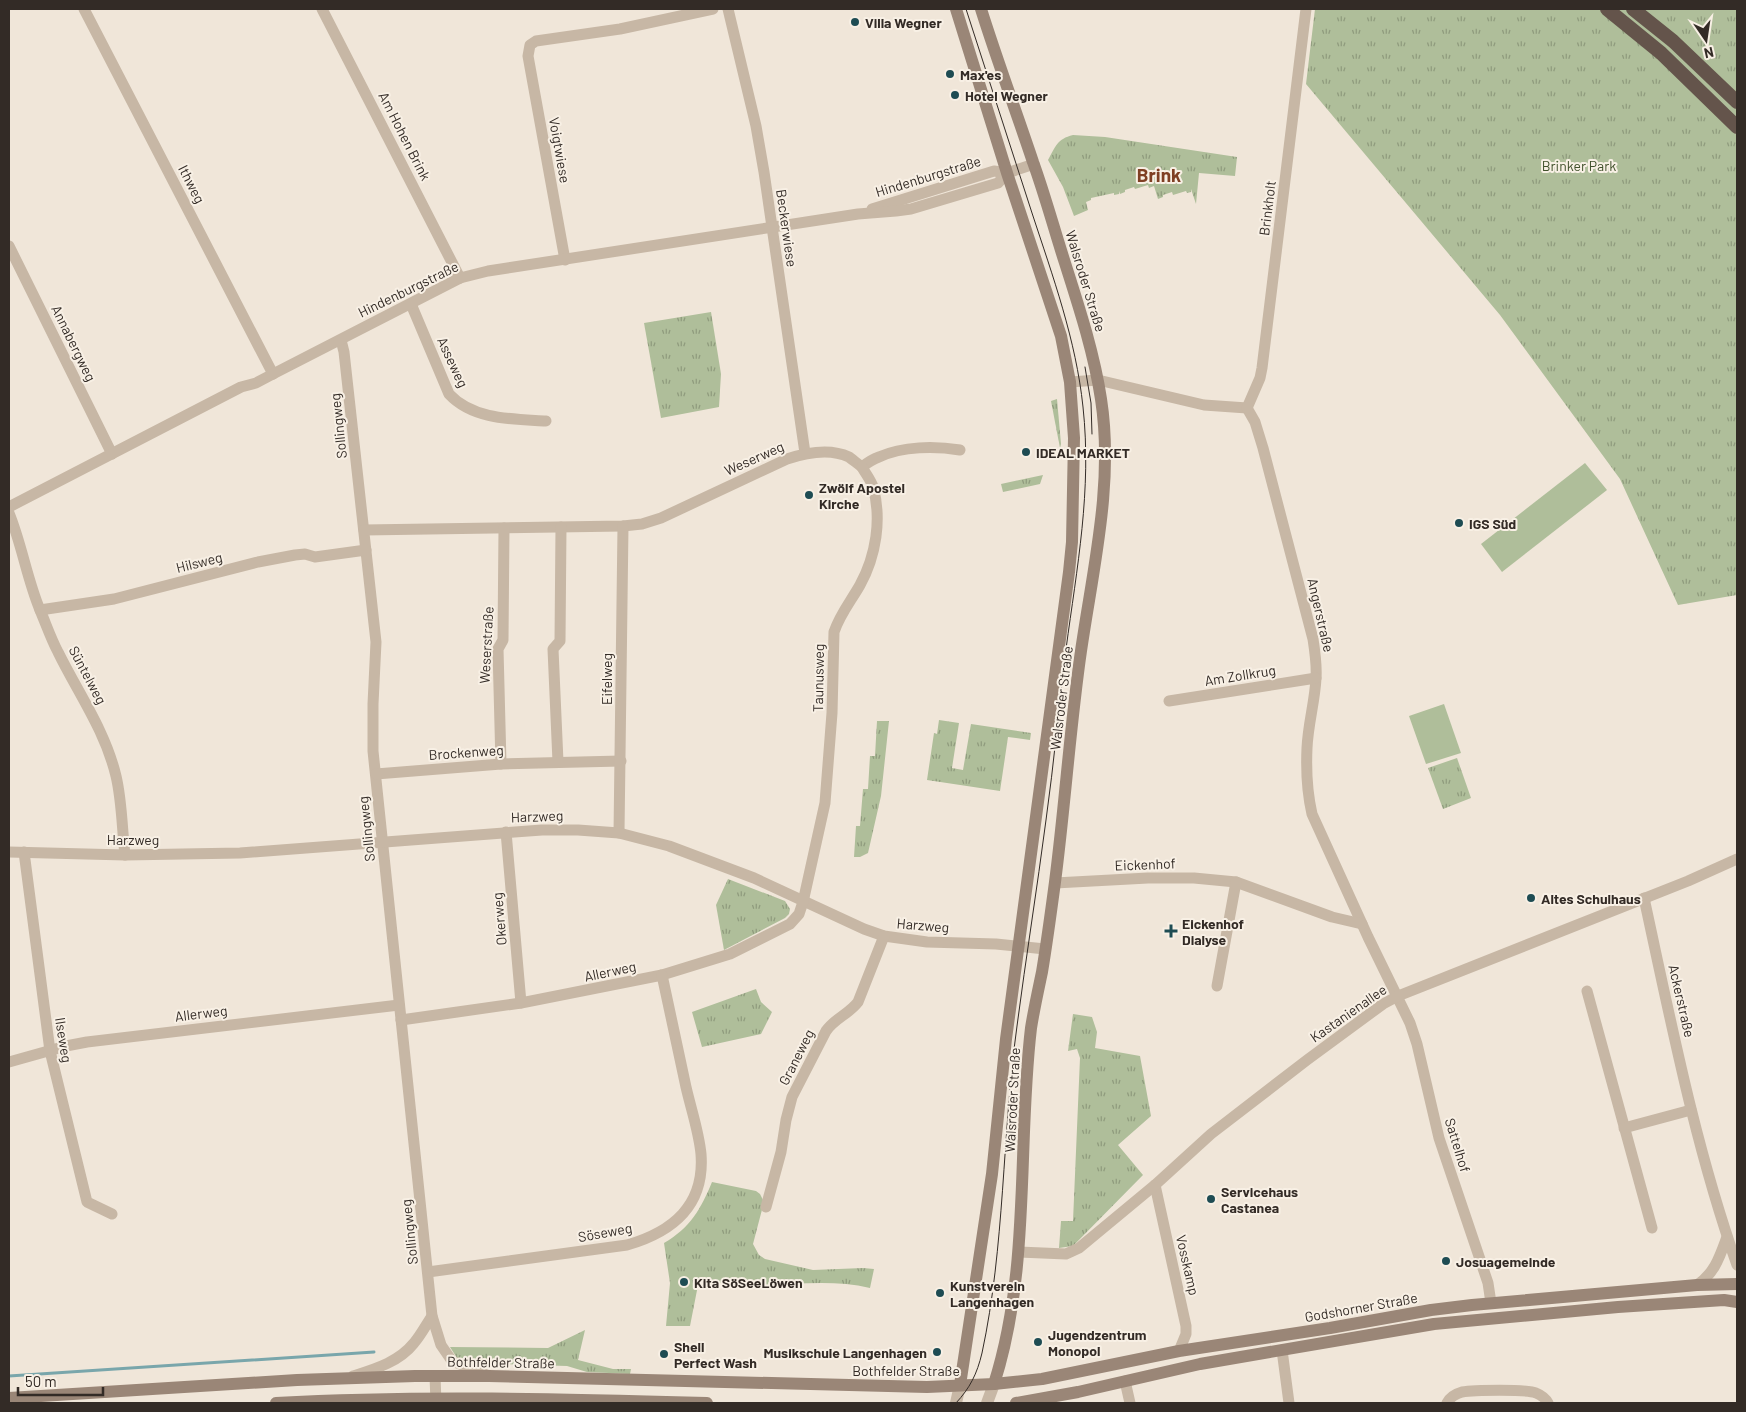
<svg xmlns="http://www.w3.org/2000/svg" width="1746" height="1412" font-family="Barlow,sans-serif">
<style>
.grass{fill:url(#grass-tufts)}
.pitch{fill:#afbe9a}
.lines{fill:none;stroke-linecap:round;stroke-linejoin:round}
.stream{stroke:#79a6ab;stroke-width:3}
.minor{stroke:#c7b7a5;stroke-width:11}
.tertiary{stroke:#c7b7a5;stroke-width:12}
.secondary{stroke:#9a8677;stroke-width:12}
.trunk{stroke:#64544b;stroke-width:14}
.tram{stroke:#332b26;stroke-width:1}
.poi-dot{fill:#1e4c53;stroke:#f8f0e5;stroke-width:2}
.labels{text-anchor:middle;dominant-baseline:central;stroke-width:4;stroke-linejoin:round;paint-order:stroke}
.poi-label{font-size:14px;font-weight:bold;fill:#332b26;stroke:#f8f0e5;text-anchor:start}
.street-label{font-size:14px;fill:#332b26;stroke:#f8f0e5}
.park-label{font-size:14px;fill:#40502b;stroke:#f8f0e5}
.district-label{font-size:19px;font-weight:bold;fill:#7f3f23;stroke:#f8f0e5}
</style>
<defs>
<pattern id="grass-tufts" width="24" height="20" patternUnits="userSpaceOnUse" patternTransform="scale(1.25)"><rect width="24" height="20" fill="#afbe9a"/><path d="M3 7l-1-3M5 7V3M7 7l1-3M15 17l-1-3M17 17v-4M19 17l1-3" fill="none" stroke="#8f9b7d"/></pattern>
</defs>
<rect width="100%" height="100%" fill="#f0e6d9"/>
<g class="grass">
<path d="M 1315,9 L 1737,9 L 1737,595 L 1678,605 L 1620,479 L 1500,315 L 1306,84 Z"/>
<path d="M 1073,135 L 1105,137 L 1237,157 L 1235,176 L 1199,173 L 1196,204 L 1191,189 L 1191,192 L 1187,193 L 1186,191 L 1173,195 L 1172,192 L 1163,195 L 1163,197 L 1158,199 L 1154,186 L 1149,188 L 1148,185 L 1135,189 L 1134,187 L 1125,190 L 1125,192 L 1120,194 L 1119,191 L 1119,194 L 1114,195 L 1114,193 L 1091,198 L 1091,200 L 1086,202 L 1088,210 L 1074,216 L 1063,187 L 1048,160 C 1056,146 1057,139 1073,135 Z"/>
<path d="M 711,312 L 721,374 L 719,407 L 661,418 L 644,323 Z"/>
<path d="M 1057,399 L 1061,444 L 1060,448 L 1051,401 Z"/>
<path d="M 1043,475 L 1040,484 L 1003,492 L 1001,484 Z"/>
<path d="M 939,720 L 959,723 L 952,768 L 963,770 L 971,724 L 1031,733 L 1030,740 L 1008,737 L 1000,791 L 927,780 L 934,733 L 937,734 Z"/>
<path d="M 877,721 L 889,721 L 881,796 L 868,853 L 860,857 L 854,857 L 856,826 L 860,826 L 863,789 L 868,789 L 870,756 L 875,756 Z"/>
<path d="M 1457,758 L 1471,798 L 1443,809 L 1428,768 Z"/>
<path d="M 728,879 L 785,901 L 790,909 L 789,914 L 785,918 L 724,950 L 716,905 Z"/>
<path d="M 756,989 L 761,1002 L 772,1012 L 761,1034 L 702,1047 L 692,1012 Z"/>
<path d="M 1073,1014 L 1092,1017 L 1097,1032 L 1095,1048 L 1140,1056 L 1151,1116 L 1118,1145 L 1143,1175 L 1073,1246 L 1059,1248 L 1061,1221 L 1073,1221 L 1080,1058 L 1077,1049 L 1068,1051 Z"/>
<path d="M 712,1182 L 756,1191 L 760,1194 L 764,1202 L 753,1244 L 759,1255 L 765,1259 L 813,1270 L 863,1268 L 874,1269 L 870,1288 C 833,1279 794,1285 757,1285 C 738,1286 718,1283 699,1280 L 690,1326 L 666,1326 L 670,1283 L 664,1243 C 690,1228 701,1209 712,1182 Z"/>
<path d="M 585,1330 L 578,1360 L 613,1369 L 631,1369 L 630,1374 L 587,1372 L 567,1366 L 470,1363 L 457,1358 L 450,1347 L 548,1348 Z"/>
</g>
<g class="pitch">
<path d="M 1585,463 L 1607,490 L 1502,572 L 1481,544 Z"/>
<path d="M 1444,704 L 1461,753 L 1426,764 L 1409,716 Z"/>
</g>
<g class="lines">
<path class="stream" d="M 9,1376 L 374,1352"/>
<g class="minor">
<path d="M 84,9 L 273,374"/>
<path d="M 322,9 L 460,278"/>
<path d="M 728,9 L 756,126 L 764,172 L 805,453"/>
<path d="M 872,209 L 994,171 L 1007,173"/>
<path d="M 9,246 L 112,454"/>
<path d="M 565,260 L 528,56 L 530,45 L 536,41 L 620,29 L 713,9"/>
<path d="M 411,304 L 449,394 C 473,420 513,419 546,421"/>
<path d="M 341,340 L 344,352 L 376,642 L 373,704 L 373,751 L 432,1316 L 441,1345 L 452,1361 L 487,1375"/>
<path d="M 1070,382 L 1098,380 L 1204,405 L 1247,408"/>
<path d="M 1247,408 L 1255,422 L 1263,448 L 1313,639 C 1315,652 1317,665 1316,678 C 1315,701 1308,724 1307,748 C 1306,770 1307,792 1312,814 L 1368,937 L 1410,1023 L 1417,1044 L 1439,1138 L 1488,1283 L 1491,1303"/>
<path d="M 1247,408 L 1260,378 L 1262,368 L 1306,9"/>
<path d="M 9,507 L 241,387 L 256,383 L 273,374 L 460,278 L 488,271 L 858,214 L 896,211 L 911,209 L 998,183 L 1007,173 L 1034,164"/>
<path d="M 9,513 C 22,545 27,579 40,610 C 46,624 51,639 58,652 C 78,693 105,730 116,776 C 122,801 122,829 125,855"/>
<path d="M 364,530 L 623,526 L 642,524 L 661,518 L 787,459 C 805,453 830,448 849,457 C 853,460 858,464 862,467 C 867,463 873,459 879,457 C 903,446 935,446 960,450"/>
<path d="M 40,610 L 114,599 L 258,562 L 295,555 L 305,554 L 315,557 L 366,550"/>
<path d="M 1169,701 L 1316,678"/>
<path d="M 558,762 L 553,649 L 560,641 L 561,527"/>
<path d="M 501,764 L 498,649 L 503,640 L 504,528"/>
<path d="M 376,774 L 501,764 L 621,761"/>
<path d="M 506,832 L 521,1003"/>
<path d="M 619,833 L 623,526"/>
<path d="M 9,852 L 125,855 L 240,853 L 542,830 L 578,830 L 619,833 L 669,846 L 754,878 L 864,929 L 884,936 L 927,942 L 996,944 L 1045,949"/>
<path d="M 24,852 L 50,1051 L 87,1202 L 112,1214"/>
<path d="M 1055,883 L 1148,878 L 1194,878 L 1236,882 L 1332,917 L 1362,924"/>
<path d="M 1644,898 C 1671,1022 1695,1146 1737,1265"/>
<path d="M 1217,986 L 1236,882"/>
<path d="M 1587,991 L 1652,1228"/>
<path d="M 401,1020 L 521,1003 L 662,975 L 730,954 L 790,924 L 799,914 L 803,902 L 825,803 L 832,713 L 834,632 C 840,614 851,601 860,585 C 876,556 882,519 873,487 C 871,480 865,473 862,467"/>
<path d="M 9,1062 L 66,1046 L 87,1042 L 399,1005"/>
<path d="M 1624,1128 L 1691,1110"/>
<path d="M 1155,1185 L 1186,1326 L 1186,1334 L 1179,1351"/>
<path d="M 766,1207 L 781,1152 L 786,1120 L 792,1097 L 826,1031 C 835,1018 849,1014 858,1002 L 884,936"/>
<path d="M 1019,1252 L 1066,1254 L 1079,1248 L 1155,1185 L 1211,1134 L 1307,1060 L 1383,1004 L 1398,996 L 1688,881 L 1737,859"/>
<path d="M 428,1272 L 627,1245 C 672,1232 705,1206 701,1154 C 699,1132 691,1109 686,1087 C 678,1050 670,1013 662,975"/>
<path d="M 1697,1285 C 1715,1273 1720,1256 1727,1237"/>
<path d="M 1282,1350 L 1289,1403"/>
<path d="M 353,1376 C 375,1369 399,1362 414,1343 C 421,1335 426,1325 432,1316"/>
<path d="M 435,1376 L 436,1403"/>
<path d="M 1125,1381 L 1130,1403"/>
<path d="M 1447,1403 C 1450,1397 1455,1394 1462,1392 C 1473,1390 1527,1389 1536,1393 C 1541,1395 1546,1399 1548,1403"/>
</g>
<g class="tertiary">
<path d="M 956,1403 L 960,1385"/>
<path d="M 987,1403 L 994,1384"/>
</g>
<g class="secondary">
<path d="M 956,9 L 1007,173 L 1061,336 L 1070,382 L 1074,438 L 1072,542 L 1069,572 L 1006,1039 L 992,1174 L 960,1385"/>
<path d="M 981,9 C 997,60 1016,111 1033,162 C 1045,195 1054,229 1065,263 C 1079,307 1094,353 1101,399 C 1114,483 1093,568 1081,651 C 1070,727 1065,805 1055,882 C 1051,912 1047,942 1042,972 C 1038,991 1034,1009 1031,1028 C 1017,1146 1031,1268 994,1384"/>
<path d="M 9,1398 L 297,1380 L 415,1376 L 489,1376 L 927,1387 L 994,1384 L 1042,1379 L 1179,1351 L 1330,1328 L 1431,1310 L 1472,1305 L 1697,1285 L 1737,1284"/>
<path d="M 276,1403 C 419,1395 564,1399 707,1403"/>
<path d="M 1016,1403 L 1078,1392 L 1200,1364 L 1434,1324 L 1618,1307 L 1724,1300 L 1737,1302"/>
</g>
<g class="trunk">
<path d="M 1607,9 L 1661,53 L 1737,127"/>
<path d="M 1633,9 L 1673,41 L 1737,102"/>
</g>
<g class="tram">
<path d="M 1085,367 L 1091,403 L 1092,434"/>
<path d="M 956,1403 C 970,1388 977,1374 982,1353 C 1005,1246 1002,1135 1017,1026 C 1026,957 1037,889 1046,820 C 1054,763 1059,706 1066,649 C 1077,567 1092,490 1083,407 C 1076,340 1053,277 1032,213 C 1010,145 988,77 966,9"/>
</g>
</g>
<g class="poi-dot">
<circle cx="855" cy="22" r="5"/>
<circle cx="950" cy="74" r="5"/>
<circle cx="955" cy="95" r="5"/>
<circle cx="1026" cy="452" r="5"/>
<circle cx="809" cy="495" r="5"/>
<circle cx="1459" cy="523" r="5"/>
<circle cx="1531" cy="898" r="5"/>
<path d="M1168.5 923.5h5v5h5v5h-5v5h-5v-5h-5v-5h5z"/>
<circle cx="1211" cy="1199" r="5"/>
<circle cx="1446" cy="1261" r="5"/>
<circle cx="684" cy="1282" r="5"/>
<circle cx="940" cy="1293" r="5"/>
<circle cx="1038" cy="1342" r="5"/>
<circle cx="937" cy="1352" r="5"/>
<circle cx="664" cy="1354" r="5"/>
</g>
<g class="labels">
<g class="poi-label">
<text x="865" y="22">Villa Wegner</text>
<text x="960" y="74">Max'es</text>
<text x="965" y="95">Hotel Wegner</text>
<text x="1036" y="452">IDEAL MARKET</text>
<text x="819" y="487">Zwölf Apostel<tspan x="819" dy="16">Kirche</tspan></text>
<text x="1469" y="523">IGS Süd</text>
<text x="1541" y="898">Altes Schulhaus</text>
<text x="1182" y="923">Eickenhof<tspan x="1182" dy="16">Dialyse</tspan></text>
<text x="1221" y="1191">Servicehaus<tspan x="1221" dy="16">Castanea</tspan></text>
<text x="1456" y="1261">Josuagemeinde</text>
<text x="694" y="1282">Kita SöSeeLöwen</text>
<text x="950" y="1285">Kunstverein<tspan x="950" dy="16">Langenhagen</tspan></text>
<text x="1048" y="1334">Jugendzentrum<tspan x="1048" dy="16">Monopol</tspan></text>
<text x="674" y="1346">Shell<tspan x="674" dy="16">Perfect Wash</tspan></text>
<text x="927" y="1352" text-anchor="end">Musikschule Langenhagen</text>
</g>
<g class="street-label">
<text transform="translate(405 136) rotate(63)">Am Hohen Brink</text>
<text transform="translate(560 150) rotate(80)">Voigtwiese</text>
<text transform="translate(928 176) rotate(-17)">Hindenburgstraße</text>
<text transform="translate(192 184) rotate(63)">Ithweg</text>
<text transform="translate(1267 208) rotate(-83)">Brinkholt</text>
<text transform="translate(787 228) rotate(82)">Beckerwiese</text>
<text transform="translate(1086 281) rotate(73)">Walsroder Straße</text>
<text transform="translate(408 289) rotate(-26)">Hindenburgstraße</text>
<text transform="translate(74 343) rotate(64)">Annabergweg</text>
<text transform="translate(453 362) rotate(65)">Asseweg</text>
<text transform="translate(338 426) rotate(-96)">Sollingweg</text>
<text transform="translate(754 458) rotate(-24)">Weserweg</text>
<text transform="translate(199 562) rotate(-14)">Hilsweg</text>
<text transform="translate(1321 615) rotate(77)">Angerstraße</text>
<text transform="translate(486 645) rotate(-87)">Weserstraße</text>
<text transform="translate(88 675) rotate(62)">Süntelweg</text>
<text transform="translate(1240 675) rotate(-9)">Am Zollkrug</text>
<text transform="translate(818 678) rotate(-89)">Taunusweg</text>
<text transform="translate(606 679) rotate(-90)">Eifelweg</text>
<text transform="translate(1061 698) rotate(-83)">Walsroder Straße</text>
<text transform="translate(466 752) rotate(-4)">Brockenweg</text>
<text transform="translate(537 816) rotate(-2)">Harzweg</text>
<text transform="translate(366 829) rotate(-96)">Sollingweg</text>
<text x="133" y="839">Harzweg</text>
<text transform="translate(1145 864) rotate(-2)">Eickenhof</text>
<text transform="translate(499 919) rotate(-95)">Okerweg</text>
<text transform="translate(923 925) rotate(5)">Harzweg</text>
<text transform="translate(610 971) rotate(-12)">Allerweg</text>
<text transform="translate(1682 1001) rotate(77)">Ackerstraße</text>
<text transform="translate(201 1013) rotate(-7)">Allerweg</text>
<text transform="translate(1348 1013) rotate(-35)">Kastanienallee</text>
<text transform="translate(64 1040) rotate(81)">Ilseweg</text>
<text transform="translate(796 1057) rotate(-63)">Graneweg</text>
<text transform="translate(1012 1100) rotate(-87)">Walsroder Straße</text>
<text transform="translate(1458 1145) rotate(73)">Sattelhof</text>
<text transform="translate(409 1232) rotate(-96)">Sollingweg</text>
<text transform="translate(605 1232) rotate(-10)">Söseweg</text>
<text transform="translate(1188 1265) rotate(77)">Vosskamp</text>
<text transform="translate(1361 1307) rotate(-10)">Godshorner Straße</text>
<text transform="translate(501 1362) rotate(1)">Bothfelder Straße</text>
<text x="906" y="1370">Bothfelder Straße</text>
</g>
<g class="park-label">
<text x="1579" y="165">Brinker Park</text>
</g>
<g class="district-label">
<text x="1159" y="174">Brink</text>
</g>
</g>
<rect width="1746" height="1412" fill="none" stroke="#332b26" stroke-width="20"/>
<g transform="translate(1706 40) rotate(167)" stroke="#f8f0e5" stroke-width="4" paint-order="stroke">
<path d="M0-4L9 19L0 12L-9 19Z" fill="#332b26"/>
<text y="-8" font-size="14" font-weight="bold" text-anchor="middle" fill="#332b26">N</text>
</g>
<path d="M18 1387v8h85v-8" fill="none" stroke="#332b26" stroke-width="2.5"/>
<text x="25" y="1387" font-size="15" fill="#332b26" stroke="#f8f0e5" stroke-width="4" paint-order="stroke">50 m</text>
</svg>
